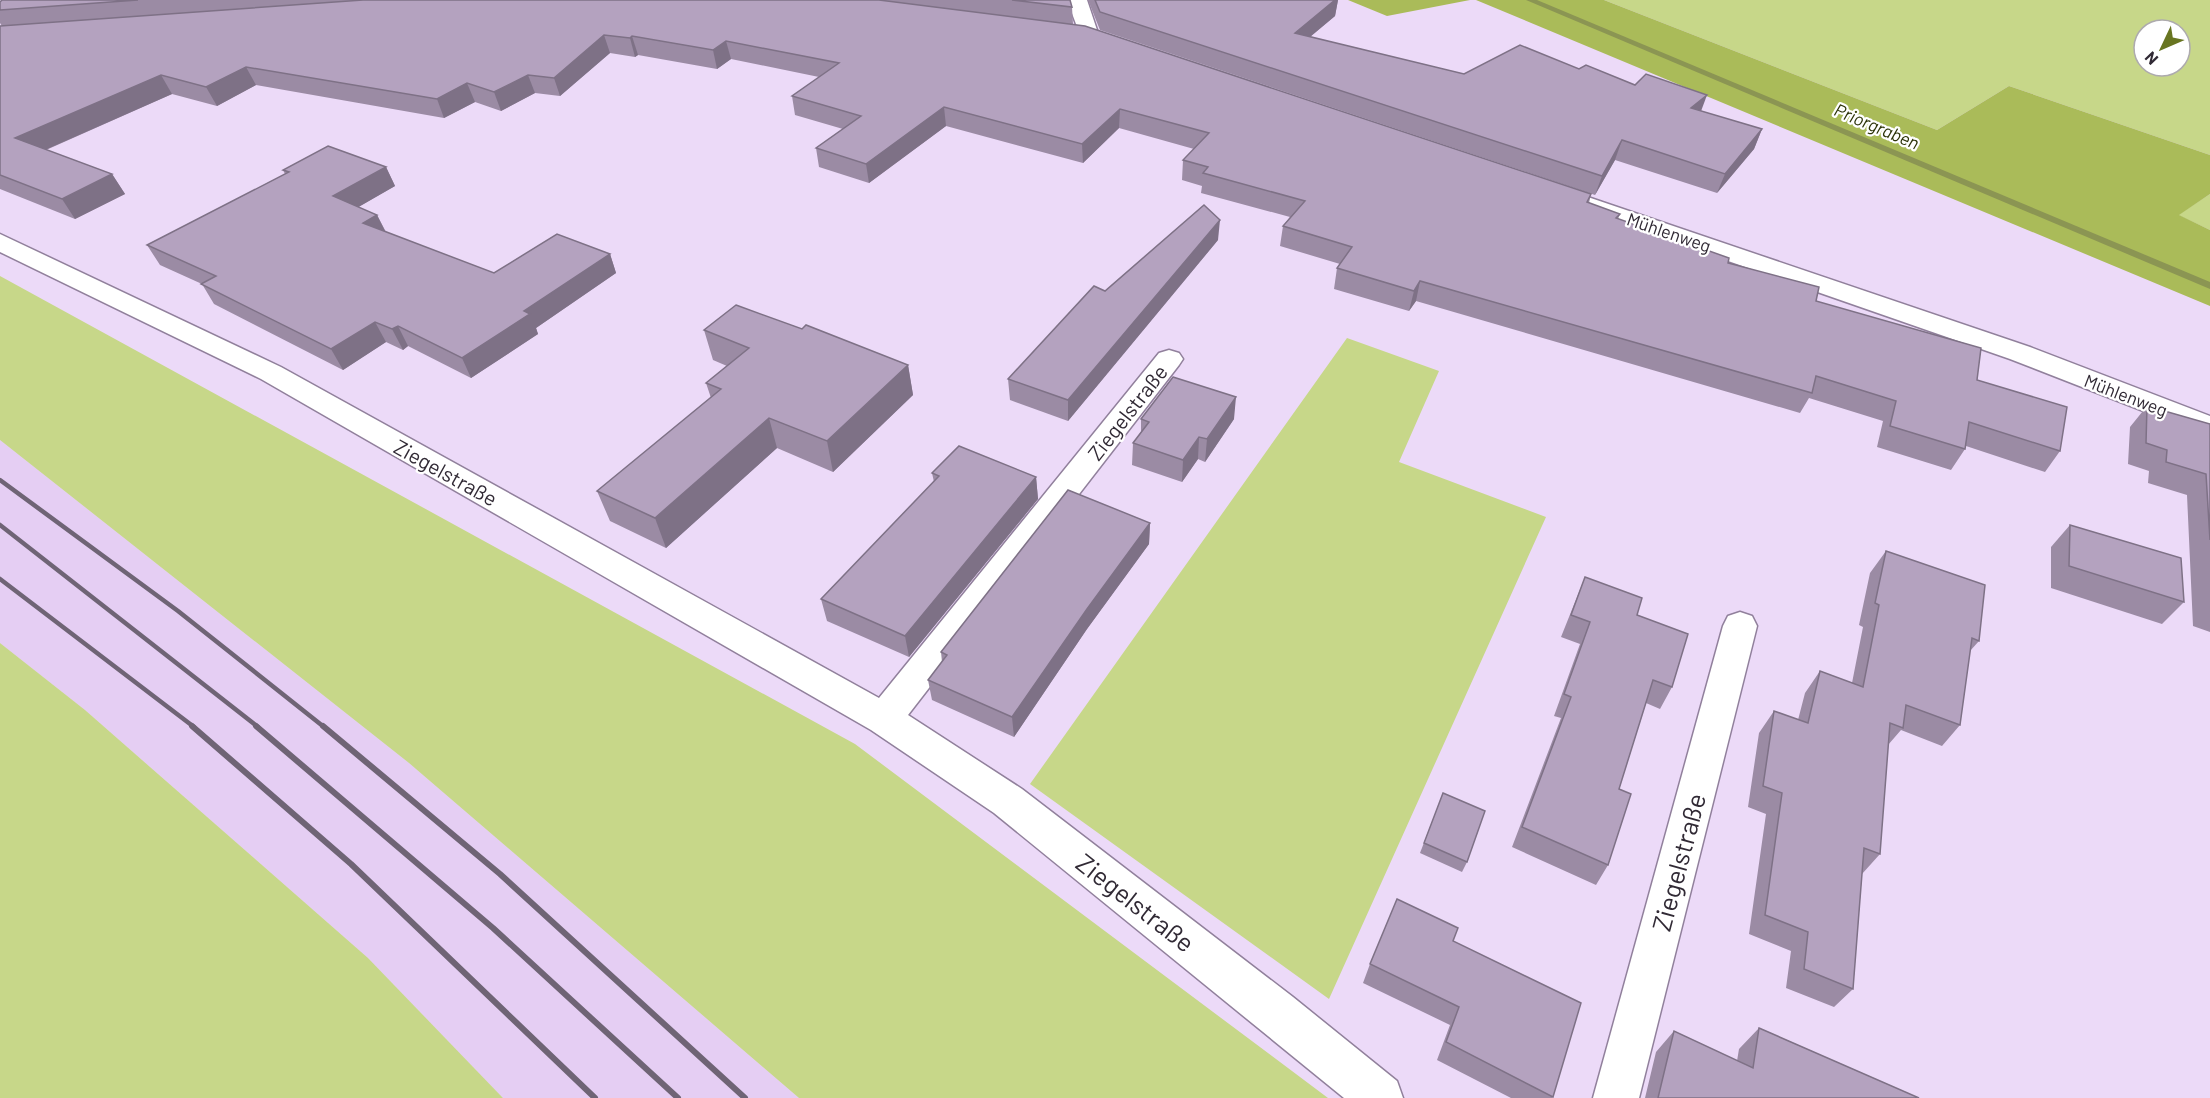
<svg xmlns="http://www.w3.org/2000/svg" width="2210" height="1098" font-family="Barlow,sans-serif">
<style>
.built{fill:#e5cef3}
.green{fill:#c7d789;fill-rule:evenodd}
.forest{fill:#aabb59}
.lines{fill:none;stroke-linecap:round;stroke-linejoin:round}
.stream{fill:#8b9553;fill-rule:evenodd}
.minor-casing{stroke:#91809c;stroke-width:3}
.minor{fill:#fff;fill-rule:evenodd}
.rail-far1{stroke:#6f6475;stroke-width:4.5}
.rail{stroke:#6f6475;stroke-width:6}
.wall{fill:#9b8ba4}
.shaded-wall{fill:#7e7186}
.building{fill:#b4a2bf;stroke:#7e7186;stroke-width:1.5}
.labels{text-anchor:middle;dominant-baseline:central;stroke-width:4.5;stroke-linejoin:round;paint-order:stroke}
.far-water-label{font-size:18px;font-style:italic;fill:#2d3409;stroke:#fff}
.far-street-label{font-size:18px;fill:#312a35;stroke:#fff}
.street-label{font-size:21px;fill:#312a35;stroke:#fff}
.near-street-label{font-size:26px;fill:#312a35;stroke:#fff}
</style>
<rect width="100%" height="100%" fill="#ecdaf8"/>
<path class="built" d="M 0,440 L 409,763 L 799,1098 L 503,1098 L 368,958 L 85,710 L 0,643 Z"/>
<g class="green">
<path d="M 1604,0 L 2210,0 L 2210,155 L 2009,86 L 1937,130 ZM 2144,30 L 2180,30 L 2180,66 L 2144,66 Z"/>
<path d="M 2210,194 L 2210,230 L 2178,215 Z"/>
<path d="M 0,276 L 855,744 L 1328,1098 L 799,1098 L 409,763 L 0,440 Z"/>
<path d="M 1347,338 L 1439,371 L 1399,462 L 1546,517 L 1329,999 L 1030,784 Z"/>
<path d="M 0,643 L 85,710 L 368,958 L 503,1098 L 0,1098 Z"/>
</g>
<g class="forest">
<path d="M 1348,0 L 1470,0 L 1387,16 Z"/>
<path d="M 1476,0 L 1604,0 L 1937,130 L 2009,86 L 2210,155 L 2210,194 L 2179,215 L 2210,230 L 2210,306 Z"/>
</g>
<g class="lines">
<path class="stream" d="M 1526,0 L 1537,0 L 2210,282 L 2210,289 Z"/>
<g class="minor-casing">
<g id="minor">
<path d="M 1067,0 L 1087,0 L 1099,36 L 1096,40 L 1082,40 Z"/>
<path d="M 1576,193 L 2030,347 L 2210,416 L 2210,437 L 2010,359 L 1567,205 L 1564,200 L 1567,195 Z"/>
<path d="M 0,234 L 281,367 L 879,698 L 1159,353 L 1169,350 L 1179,353 L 1183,359 L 1179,365 L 908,715 L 1022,789 L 1293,997 L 1397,1081 L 1403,1098 L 1344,1098 L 994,813 L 871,730 L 261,379 L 0,252 Z"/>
<path d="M 1740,612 L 1752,616 L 1757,626 L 1639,1098 L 1593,1098 L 1723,626 L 1728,616 Z"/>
</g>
</g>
<use href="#minor" class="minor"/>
<g class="rail-far1">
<path d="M 0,480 L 178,611 L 324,727"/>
<path d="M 0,525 L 258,727"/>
<path d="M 0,579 L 194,727"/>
</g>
<g class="rail">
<path d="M 192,726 L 351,864 L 595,1098"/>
<path d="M 256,726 L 493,928 L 678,1098"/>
<path d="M 323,726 L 500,874 L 745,1098"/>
</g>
</g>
<g class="wall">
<path d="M 2,0 L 1070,0 L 1072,7 L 1073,24 L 1591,194 L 1589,203 L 1620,214 L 1618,219 L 1728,263 L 1816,301 L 1977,380 L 2060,451 L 2045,472 L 1966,446 L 1965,449 L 1951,470 L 1877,447 L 1883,421 L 1809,398 L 1800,413 L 1416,301 L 1409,311 L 1334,289 L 1337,268 L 1340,264 L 1280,246 L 1283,226 L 1290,217 L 1201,193 L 1202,186 L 1182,180 L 1183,160 L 1194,149 L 1119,128 L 1083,163 L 946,126 L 869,183 L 819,167 L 816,148 L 843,129 L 795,115 L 792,96 L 819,77 L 731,59 L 717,69 L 638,55 L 635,57 L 610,53 L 560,96 L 535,93 L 501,111 L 475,102 L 444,118 L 256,85 L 217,106 L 172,94 L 46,150 L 112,174 L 125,194 L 75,219 L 0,189 L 0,26 L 2,26 L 0,23 L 0,2 Z"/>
<path d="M 1088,0 L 1338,0 L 1335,16 L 1310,37 L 1464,74 L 1579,69 L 1701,111 L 1762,129 L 1754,149 L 1717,193 L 1615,160 L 1595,195 L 1100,30 Z"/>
<path d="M 386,167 L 395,186 L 358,207 L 377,215 L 386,232 L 494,273 L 610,254 L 616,273 L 536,328 L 538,334 L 471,378 L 408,346 L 403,350 L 386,342 L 343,370 L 214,304 L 202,284 L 160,265 L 147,245 L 285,174 L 283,170 Z"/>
<path d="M 1218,240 L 1068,421 L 1010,400 L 1008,379 L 1105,291 Z"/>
<path d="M 802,329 L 908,365 L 913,395 L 833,472 L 777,448 L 666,548 L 610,521 L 597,491 L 711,398 L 706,383 L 727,366 L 713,360 L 704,330 Z"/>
<path d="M 2147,406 L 2210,424 L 2210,632 L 2193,626 L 2187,495 L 2148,483 L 2149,471 L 2128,464 L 2130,427 Z"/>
<path d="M 1141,419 L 1234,419 L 1205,462 L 1198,459 L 1182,482 L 1132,465 L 1133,443 L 1141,432 Z"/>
<path d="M 932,473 L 1036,477 L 1038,499 L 909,657 L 827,621 L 821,599 L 934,482 Z"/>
<path d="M 1150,523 L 1149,544 L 1087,629 L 1014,737 L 932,700 L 928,680 L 942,662 L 941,652 Z"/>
<path d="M 2070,525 L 2184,602 L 2162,624 L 2051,588 L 2051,547 Z"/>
<path d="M 1886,551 L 1979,641 L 1970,651 L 1960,725 L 1942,746 L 1901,730 L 1888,745 L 1880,854 L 1862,874 L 1853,989 L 1834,1007 L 1786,988 L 1791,951 L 1749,934 L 1766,814 L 1748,807 L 1759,733 L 1774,711 L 1798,720 L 1805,693 L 1820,671 L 1852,683 L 1863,627 L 1859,625 L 1870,573 Z"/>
<path d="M 1585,577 L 1637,615 L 1672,687 L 1660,709 L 1646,703 L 1619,789 L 1608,865 L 1596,885 L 1512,847 L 1561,718 L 1554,716 L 1580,644 L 1561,637 Z"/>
<path d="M 1443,793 L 1467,862 L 1462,872 L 1420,853 Z"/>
<path d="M 1453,941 L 1553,1097 L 1552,1098 L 1511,1098 L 1437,1060 L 1450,1025 L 1363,983 L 1370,964 Z"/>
<path d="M 1759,1028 L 1919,1098 L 1645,1098 L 1656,1052 L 1674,1031 L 1737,1061 L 1739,1049 Z"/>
</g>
<g class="shaded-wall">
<path d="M 1335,0 L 1338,0 L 1335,16 L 1293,51 L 1295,33 Z"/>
<path d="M 604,35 L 610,53 L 560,96 L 554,78 Z"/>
<path d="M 632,36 L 638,55 L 635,57 L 630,38 Z"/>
<path d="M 726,41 L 731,59 L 717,69 L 713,50 Z"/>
<path d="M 246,67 L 256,85 L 217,106 L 206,87 Z"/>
<path d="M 161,75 L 172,94 L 29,157 L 15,138 Z"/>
<path d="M 528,75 L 535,93 L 501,111 L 494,92 Z"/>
<path d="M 467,83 L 475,102 L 444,118 L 437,99 Z"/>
<path d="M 1707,95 L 1700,114 L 1691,108 Z"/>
<path d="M 944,107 L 946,126 L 869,183 L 866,164 Z"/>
<path d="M 1120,109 L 1119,128 L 1083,163 L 1082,144 Z"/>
<path d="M 1762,129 L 1754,149 L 1717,193 L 1725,174 Z"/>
<path d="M 1622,140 L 1615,160 L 1595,195 L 1602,176 Z"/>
<path d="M 386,167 L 395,186 L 343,216 L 333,196 Z"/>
<path d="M 112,174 L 125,194 L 75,219 L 62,199 Z"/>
<path d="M 377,215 L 387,235 L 363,223 Z"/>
<path d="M 1220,220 L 1218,240 L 1068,421 L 1068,400 Z"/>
<path d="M 610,254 L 616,273 L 536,328 L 538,334 L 471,378 L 462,358 L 524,311 Z"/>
<path d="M 1420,281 L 1416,301 L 1409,311 L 1414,291 Z"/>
<path d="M 375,322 L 386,342 L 343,370 L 331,349 Z"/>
<path d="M 398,326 L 408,346 L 403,350 L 392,329 Z"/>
<path d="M 908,365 L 913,395 L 833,472 L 827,441 Z"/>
<path d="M 1236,397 L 1234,419 L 1205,462 L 1207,439 Z"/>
<path d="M 769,418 L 777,448 L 666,548 L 655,518 Z"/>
<path d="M 1199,437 L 1198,459 L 1182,482 L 1183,460 Z"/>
<path d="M 1036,477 L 1038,499 L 909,657 L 905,636 Z"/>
<path d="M 1150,523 L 1149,544 L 1087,629 L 1014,737 L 1012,717 L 1087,609 Z"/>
</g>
<g class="building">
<path d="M 2,0 L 138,0 L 0,10 L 0,2 Z"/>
<path d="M 363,0 L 879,0 L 1085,26 L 1591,194 L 1587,202 L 1620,214 L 1616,218 L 1729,258 L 1728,263 L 1819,287 L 1816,301 L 1981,348 L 1977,380 L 2067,407 L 2060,451 L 1969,422 L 1965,449 L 1890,426 L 1896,401 L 1816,376 L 1812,393 L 1420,281 L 1414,291 L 1337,268 L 1352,247 L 1283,226 L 1305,201 L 1203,173 L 1208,167 L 1183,160 L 1209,133 L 1120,109 L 1082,144 L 944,107 L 866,164 L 816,148 L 861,116 L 792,96 L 839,63 L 726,41 L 713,50 L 632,36 L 630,38 L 604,35 L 554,78 L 528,75 L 494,92 L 467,83 L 437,99 L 246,67 L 206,87 L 161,75 L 15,138 L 112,174 L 62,199 L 0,175 L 0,26 Z"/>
<path d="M 1012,0 L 1070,0 L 1072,7 Z"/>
<path d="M 1095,0 L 1335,0 L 1295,33 L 1464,74 L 1520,45 L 1579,69 L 1586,65 L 1635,85 L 1646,74 L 1707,95 L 1691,108 L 1762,129 L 1725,174 L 1622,140 L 1602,176 L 1100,12 Z"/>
<path d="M 328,146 L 386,167 L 333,196 L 377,215 L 363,223 L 494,273 L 557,234 L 610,254 L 524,311 L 530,314 L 462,358 L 398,326 L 392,329 L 375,322 L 331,349 L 201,284 L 216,276 L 147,245 L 289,172 L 283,170 Z"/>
<path d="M 1204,205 L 1220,220 L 1068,400 L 1008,379 L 1094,286 L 1105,291 Z"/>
<path d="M 736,305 L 802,329 L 806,325 L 908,365 L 827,441 L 769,418 L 655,518 L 597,491 L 721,389 L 706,383 L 749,348 L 704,330 Z"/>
<path d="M 1173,377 L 1236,397 L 1207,439 L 1199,437 L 1183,460 L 1133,443 L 1149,422 L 1141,419 Z"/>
<path d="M 2147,406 L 2210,424 L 2210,540 L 2206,474 L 2166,462 L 2167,450 L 2146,443 Z"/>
<path d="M 959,446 L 1036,477 L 905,636 L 821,599 L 939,476 L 932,473 Z"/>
<path d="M 1068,490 L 1150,523 L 1087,609 L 1012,717 L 928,680 L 947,655 L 941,652 Z"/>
<path d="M 2070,525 L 2181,558 L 2184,602 L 2069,566 Z"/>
<path d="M 1886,551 L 1985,585 L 1979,641 L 1972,638 L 1960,725 L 1906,705 L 1903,728 L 1890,723 L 1880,854 L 1864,848 L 1853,989 L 1804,969 L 1808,932 L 1765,915 L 1782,793 L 1763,786 L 1774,711 L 1808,723 L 1820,671 L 1863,687 L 1879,605 L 1875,603 Z"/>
<path d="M 1585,577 L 1642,598 L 1637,615 L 1688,634 L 1672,687 L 1653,680 L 1619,789 L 1631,794 L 1608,865 L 1522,827 L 1571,697 L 1564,694 L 1590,622 L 1571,615 Z"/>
<path d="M 1443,793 L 1485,811 L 1467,862 L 1424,843 Z"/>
<path d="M 1397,899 L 1458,928 L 1453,941 L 1581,1003 L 1553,1097 L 1446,1042 L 1459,1007 L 1370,964 Z"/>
<path d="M 1759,1028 L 1919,1098 L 1658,1098 L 1674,1031 L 1753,1068 Z"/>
</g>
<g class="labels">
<g class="far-water-label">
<text transform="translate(1877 126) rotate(23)">Priorgraben</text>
</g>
<g class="far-street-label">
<text transform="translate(1669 232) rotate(19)">Mühlenweg</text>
<text transform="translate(2126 395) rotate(21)">Mühlenweg</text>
</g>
<g class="street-label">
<text transform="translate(1127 412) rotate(-52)">Ziegelstraße</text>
<text transform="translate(446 472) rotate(29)">Ziegelstraße</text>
</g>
<g class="near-street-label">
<text transform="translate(1678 862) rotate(-75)">Ziegelstraße</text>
<text transform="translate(1136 902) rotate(38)">Ziegelstraße</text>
</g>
</g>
<g transform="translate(2162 48) rotate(226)"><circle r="28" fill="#ffffff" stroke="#adaaae" stroke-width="1.5"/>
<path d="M0-4.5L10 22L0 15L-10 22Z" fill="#687521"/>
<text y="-9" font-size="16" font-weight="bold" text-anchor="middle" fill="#312a35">N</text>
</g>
</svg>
